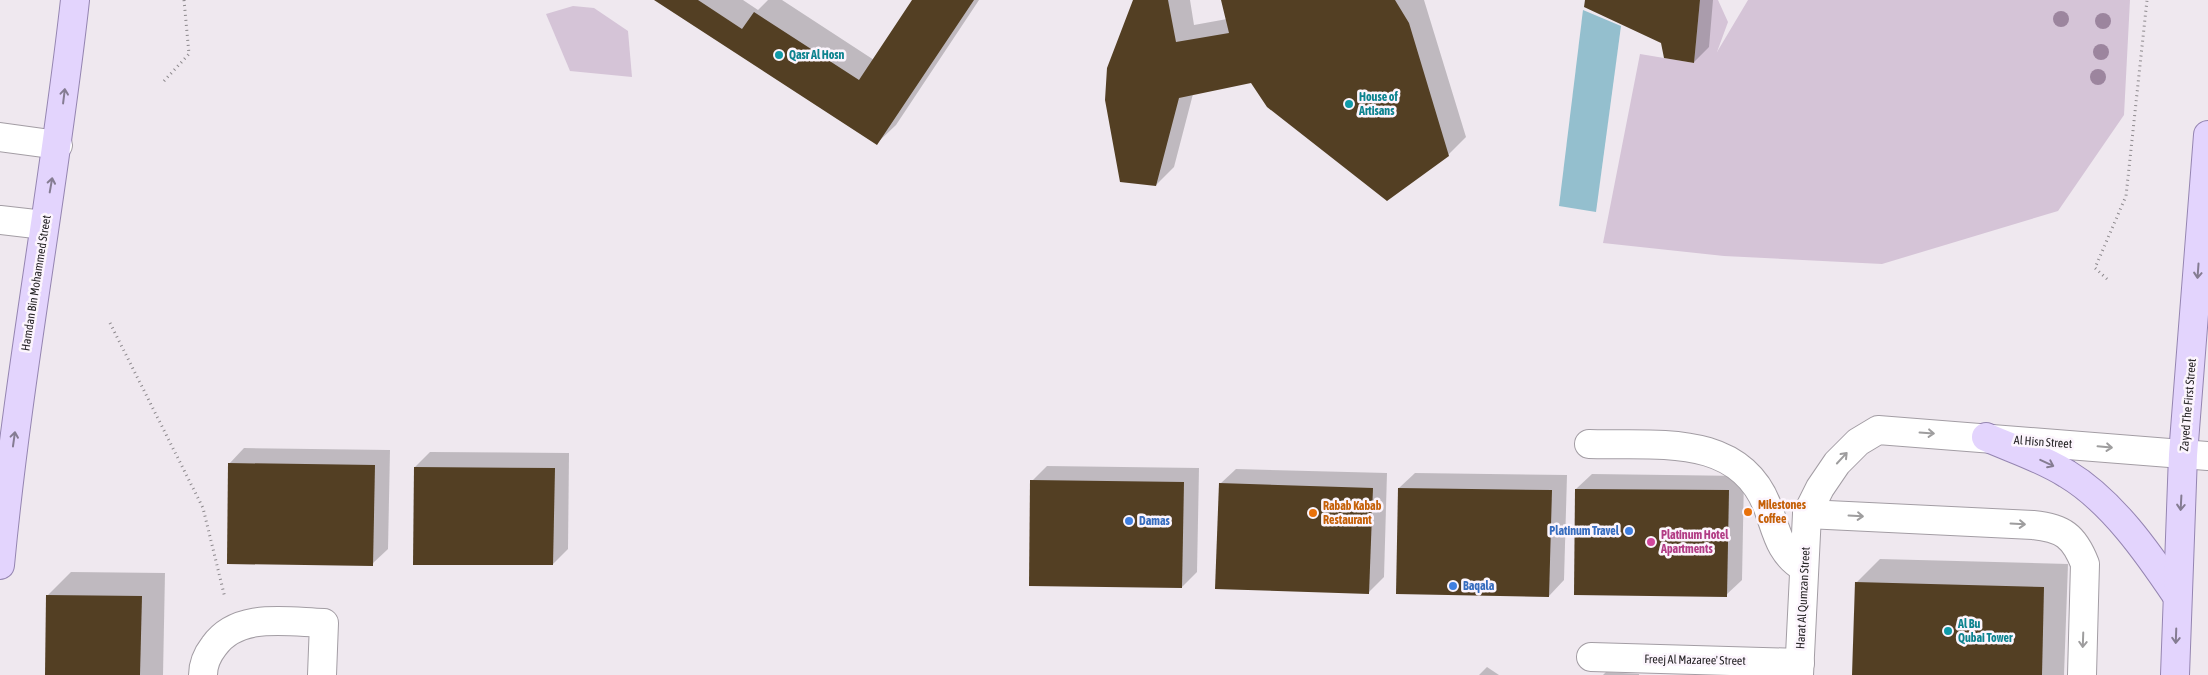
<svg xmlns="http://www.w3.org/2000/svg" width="2208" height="675" font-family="'Asap Condensed',sans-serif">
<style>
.green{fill:#d5c4d7}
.water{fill:#94bfce}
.shadow{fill:#0003}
.building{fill:#533f23}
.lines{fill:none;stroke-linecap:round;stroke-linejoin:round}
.minor-casing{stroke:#a39da4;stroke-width:30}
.major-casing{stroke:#9585b1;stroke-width:30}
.path{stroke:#8d898d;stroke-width:3;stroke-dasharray:1 4;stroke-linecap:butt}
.minor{stroke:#fff;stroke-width:28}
.major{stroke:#e3d4fd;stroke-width:28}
.tree{fill:#9c859e}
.oneway{stroke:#857c92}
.oneway2{stroke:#9e9d9e}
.culture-dot{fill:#0f9aa8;stroke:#fcf5fd;stroke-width:2}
.food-dot{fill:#e8710a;stroke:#fcf5fd;stroke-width:2}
.shop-dot{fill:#3f7fe0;stroke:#fcf5fd;stroke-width:2}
.hotel-dot{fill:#d1479c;stroke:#fcf5fd;stroke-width:2}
.labels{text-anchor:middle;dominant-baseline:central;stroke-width:5;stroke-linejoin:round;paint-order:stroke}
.culture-label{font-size:12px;font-weight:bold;fill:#0d838f;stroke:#fcf5fd;text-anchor:start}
.street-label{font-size:12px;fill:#272527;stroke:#fcf5fd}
.food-label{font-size:12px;font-weight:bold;fill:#c56008;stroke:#fcf5fd;text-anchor:start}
.shop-label{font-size:12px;font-weight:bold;fill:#366cbe;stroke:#fcf5fd;text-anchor:start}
.hotel-label{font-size:12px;font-weight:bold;fill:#b23c85;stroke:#fcf5fd;text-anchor:start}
</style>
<rect width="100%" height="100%" fill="#efe8ef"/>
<g class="green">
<path d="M 1700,0 L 1718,0 L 1728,22 L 1717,52 L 1748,0 L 2130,0 L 2124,115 L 2058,211 L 1882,264 L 1724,256 L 1603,243 L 1640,54 L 1694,63 Z"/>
<path d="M 573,6 L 594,8 L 628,31 L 632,77 L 570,71 L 546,14 Z"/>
</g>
<path class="water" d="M 1583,10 L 1621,26 L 1596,212 L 1559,206 Z"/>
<g class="shadow">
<path d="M 657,0 L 743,0 L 758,10 L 768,0 L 782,0 L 874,60 L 914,0 L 979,0 L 896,125 L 877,143 Z"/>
<path d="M 1134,0 L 1190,0 L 1194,25 L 1227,19 L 1222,0 L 1424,0 L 1466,137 L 1448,155 L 1252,81 L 1193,94 L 1174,167 L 1156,185 Z"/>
<path d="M 1586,0 L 1713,0 L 1709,47 L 1694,62 L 1662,42 Z"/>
<path d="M 244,448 L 390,450 L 388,549 L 372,564 L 229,464 Z"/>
<path d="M 430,452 L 569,453 L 568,549 L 553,564 L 415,467 Z"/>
<path d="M 1047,466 L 1199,468 L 1197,572 L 1182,587 L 1032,481 Z"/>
<path d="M 1236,469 L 1387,473 L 1384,577 L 1368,593 L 1220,484 Z"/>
<path d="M 1415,473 L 1567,475 L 1564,580 L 1549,596 L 1399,488 Z"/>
<path d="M 1592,474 L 1744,476 L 1742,580 L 1726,595 L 1576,489 Z"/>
<path d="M 1880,559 L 2068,564 L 2064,675 L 1853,675 L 1856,583 Z"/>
<path d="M 71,572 L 165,573 L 163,675 L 46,675 L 47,596 Z"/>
<path d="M 1487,667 L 1499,675 L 1479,675 Z"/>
<path d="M 1606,672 L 1639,674 L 1639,675 L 1603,675 Z"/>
</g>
<g class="building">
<path d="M 654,0 L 698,0 L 742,29 L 754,12 L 859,80 L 912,0 L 974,0 L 877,145 Z"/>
<path d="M 1133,0 L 1168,0 L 1176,42 L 1229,33 L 1221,0 L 1395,0 L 1409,23 L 1449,156 L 1387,201 L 1267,107 L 1251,83 L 1179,98 L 1156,186 L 1120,182 L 1105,100 L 1107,68 Z"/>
<path d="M 1585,0 L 1700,0 L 1694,63 L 1664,58 L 1661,43 L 1584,7 Z"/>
<path d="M 228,463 L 375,465 L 373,566 L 227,564 Z"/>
<path d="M 414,467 L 555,468 L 553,565 L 413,565 Z"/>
<path d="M 1030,480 L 1184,482 L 1182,588 L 1029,586 Z"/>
<path d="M 1219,483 L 1373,488 L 1369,594 L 1215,589 Z"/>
<path d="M 1398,488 L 1552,490 L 1549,597 L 1396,594 Z"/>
<path d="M 1575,489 L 1729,490 L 1727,597 L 1574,595 Z"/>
<path d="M 1855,582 L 2044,587 L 2042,675 L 1852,675 Z"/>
<path d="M 46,595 L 142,596 L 140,675 L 45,675 Z"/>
</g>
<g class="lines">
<g class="minor-casing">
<g id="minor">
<path d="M 0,137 L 58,145"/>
<path d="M 0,220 L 44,225"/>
<path d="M 1589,444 C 1655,446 1740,432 1768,508 C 1777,533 1780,554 1804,568"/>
<path d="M 1807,514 L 2033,525 C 2063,528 2074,536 2085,564 L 2082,675"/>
<path d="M 1591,657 L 1800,663"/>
<path d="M 203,675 C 203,664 207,655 214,646 C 238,612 287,622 324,623 L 322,675"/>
<path d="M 1799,675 L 1807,514 L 1820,488 L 1837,463 L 1858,442 L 1878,430 L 2208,456"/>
</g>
</g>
<g class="major-casing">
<g id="major">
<path d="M 1986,437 C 2013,449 2042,458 2067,474 C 2112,501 2148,553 2177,596"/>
<path d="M 0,565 C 18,376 54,189 75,0"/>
<path d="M 2175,675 L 2183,455 L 2208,135"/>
</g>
</g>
<g class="path">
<path d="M 164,81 L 189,54 L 184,0"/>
<path d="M 2107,279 L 2095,268 L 2126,196 L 2147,0"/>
<path d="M 110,323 L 203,508 L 225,598"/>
</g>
<use href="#minor" class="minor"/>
<use href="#major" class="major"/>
</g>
<g class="tree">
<circle cx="2061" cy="19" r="8"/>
<circle cx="2103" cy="21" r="8"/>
<circle cx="2101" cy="52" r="8"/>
<circle cx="2098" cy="77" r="8"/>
</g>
<defs><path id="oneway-shaft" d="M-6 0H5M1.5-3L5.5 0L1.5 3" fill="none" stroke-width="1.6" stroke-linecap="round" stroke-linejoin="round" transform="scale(1.25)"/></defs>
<g class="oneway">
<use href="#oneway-shaft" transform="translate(64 96) rotate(-83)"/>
<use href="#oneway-shaft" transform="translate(51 185) rotate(-80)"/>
<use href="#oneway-shaft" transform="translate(2198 271) rotate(94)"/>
<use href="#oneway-shaft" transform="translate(14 439) rotate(-82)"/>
<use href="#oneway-shaft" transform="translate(2047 463) rotate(25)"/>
<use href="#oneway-shaft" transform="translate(2181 503) rotate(93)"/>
<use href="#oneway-shaft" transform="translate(2176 636) rotate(92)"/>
</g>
<g class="oneway2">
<use href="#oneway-shaft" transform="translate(1927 433) rotate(4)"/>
<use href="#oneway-shaft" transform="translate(2105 447) rotate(5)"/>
<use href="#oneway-shaft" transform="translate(1842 458) rotate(-47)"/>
<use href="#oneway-shaft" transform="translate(1856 516) rotate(3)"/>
<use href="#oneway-shaft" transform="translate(2018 524) rotate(3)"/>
<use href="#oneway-shaft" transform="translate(2083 640) rotate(92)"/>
</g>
<g class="culture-dot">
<circle cx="779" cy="55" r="5"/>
<circle cx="1349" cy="104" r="5"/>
<circle cx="1948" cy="631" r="5"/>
</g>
<g class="food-dot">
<circle cx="1748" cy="512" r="5"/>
<circle cx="1313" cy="513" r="5"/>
</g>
<g class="shop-dot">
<circle cx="1129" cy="521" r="5"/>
<circle cx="1629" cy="531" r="5"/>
<circle cx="1453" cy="586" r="5"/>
</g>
<circle class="hotel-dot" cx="1651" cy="542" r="5"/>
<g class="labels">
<g class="culture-label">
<text x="789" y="55">Qasr Al Hosn</text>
<text x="1359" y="97">House of<tspan x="1359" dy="14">Artisans</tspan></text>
<text x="1958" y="624">Al Bu<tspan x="1958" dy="14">Qubai Tower</tspan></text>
</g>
<g class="street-label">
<text transform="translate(36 283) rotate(-81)">Hamdan Bin Mohammed Street</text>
<text transform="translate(2188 405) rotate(-85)">Zayed The First Street</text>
<text transform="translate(2043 442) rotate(4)">Al Hisn Street</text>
<text transform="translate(1803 598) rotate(-87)">Harat Al Qumzan Street</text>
<text transform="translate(1695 660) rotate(1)">Freej Al Mazaree' Street</text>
</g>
<g class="food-label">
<text x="1758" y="505">Milestones<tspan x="1758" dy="14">Coffee</tspan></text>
<text x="1323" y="506">Rabab Kabab<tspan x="1323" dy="14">Restaurant</tspan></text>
</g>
<g class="shop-label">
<text x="1139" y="521">Damas</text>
<text x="1619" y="531" text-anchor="end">Platinum Travel</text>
<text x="1463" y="586">Baqala</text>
</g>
<g class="hotel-label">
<text x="1661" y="535">Platinum Hotel<tspan x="1661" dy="14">Apartments</tspan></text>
</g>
</g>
</svg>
